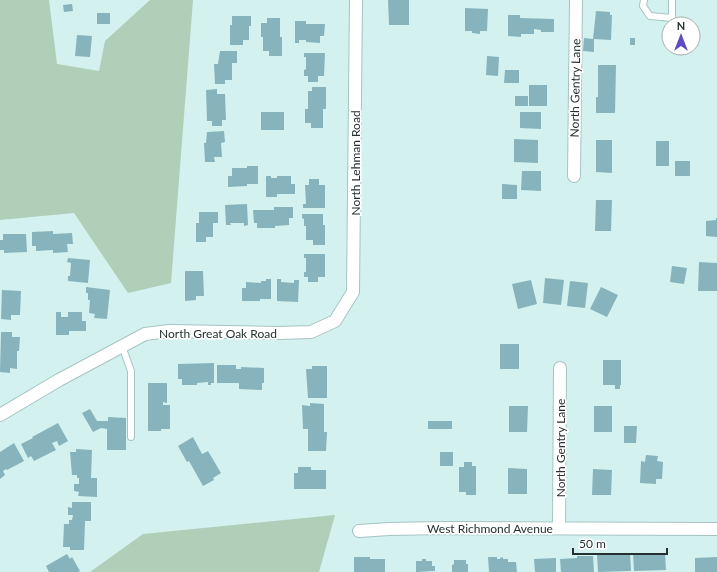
<svg xmlns="http://www.w3.org/2000/svg" width="717" height="572" font-family="Lato,sans-serif">
<style>
.green{fill:#afcfb8}
.building{fill:#87b4bc}
.lines{fill:none;stroke-linecap:round;stroke-linejoin:round}
.service-casing{stroke:#a7c4c2;stroke-width:8}
.minor-casing{stroke:#a7c4c2;stroke-width:14}
.service{stroke:#fff;stroke-width:6}
.minor{stroke:#fff;stroke-width:12}
.labels{text-anchor:middle;dominant-baseline:central;stroke-width:3.5;stroke-linejoin:round;paint-order:stroke}
.street-label{font-size:12px;fill:#253130;stroke:#fff}
</style>
<rect width="100%" height="100%" fill="#d3f1ef"/>
<g class="green">
<path d="M 0,0 L 49,0 L 57,64 L 99,71 L 105,41 L 150,0 L 193,0 L 171,283 L 128,293 L 74,213 L 0,220 Z"/>
<path d="M 335,515 L 319,572 L 90,572 L 143,534 Z"/>
</g>
<g class="building">
<path d="M 388,0 L 409,0 L 409,25 L 389,25 Z"/>
<path d="M 72,4 L 73,11 L 64,12 L 63,5 Z"/>
<path d="M 465,8 L 488,9 L 487,31 L 480,31 L 480,34 L 472,33 L 472,31 L 465,31 Z"/>
<path d="M 596,11 L 610,12 L 610,15 L 612,15 L 611,40 L 594,39 L 594,52 L 583,51 L 584,38 L 593,39 Z"/>
<rect x="97" y="13" width="13" height="11"/>
<path d="M 508,15 L 520,15 L 520,18 L 554,19 L 554,32 L 541,32 L 541,30 L 534,29 L 534,34 L 521,34 L 521,37 L 508,36 Z"/>
<path d="M 232,16 L 251,16 L 251,26 L 249,26 L 249,40 L 243,40 L 243,45 L 230,45 L 230,25 L 232,25 Z"/>
<path d="M 267,18 L 280,18 L 280,37 L 282,37 L 282,56 L 269,56 L 269,51 L 263,51 L 263,37 L 261,37 L 261,23 L 267,23 Z"/>
<path d="M 295,21 L 306,21 L 306,24 L 325,24 L 324,36 L 320,36 L 320,43 L 306,42 L 306,40 L 299,40 L 299,43 L 295,43 Z"/>
<path d="M 77,35 L 92,36 L 90,57 L 75,56 Z"/>
<rect x="630" y="38" width="5" height="7"/>
<path d="M 220,51 L 237,51 L 237,63 L 232,63 L 232,80 L 225,80 L 225,84 L 215,84 L 214,64 L 218,64 Z"/>
<path d="M 304,53 L 325,53 L 324,76 L 318,76 L 318,82 L 308,82 L 308,76 L 304,76 L 304,70 L 306,69 L 306,57 L 304,57 Z"/>
<path d="M 487,56 L 499,57 L 498,76 L 486,75 Z"/>
<path d="M 598,65 L 616,65 L 615,113 L 596,113 L 596,97 L 598,97 Z"/>
<path d="M 505,70 L 519,70 L 519,83 L 504,83 Z"/>
<rect x="529" y="85" width="18" height="21"/>
<path d="M 312,87 L 326,87 L 326,109 L 323,109 L 323,128 L 311,128 L 311,123 L 305,123 L 305,109 L 308,109 L 308,91 L 312,91 Z"/>
<path d="M 217,89 L 217,94 L 225,94 L 226,120 L 222,120 L 222,126 L 212,126 L 212,121 L 207,121 L 206,90 Z"/>
<rect x="515" y="96" width="13" height="10"/>
<rect x="261" y="112" width="23" height="18"/>
<path d="M 520,112 L 541,112 L 541,129 L 520,128 Z"/>
<path d="M 224,131 L 225,142 L 221,143 L 222,157 L 214,157 L 215,162 L 205,162 L 204,143 L 206,143 L 207,132 Z"/>
<path d="M 514,139 L 538,140 L 538,163 L 514,162 Z"/>
<path d="M 596,140 L 612,140 L 612,173 L 596,172 Z"/>
<rect x="656" y="141" width="13" height="25"/>
<rect x="675" y="161" width="15" height="15"/>
<path d="M 247,166 L 258,166 L 258,184 L 247,184 L 247,186 L 228,187 L 228,176 L 232,176 L 232,168 L 247,168 Z"/>
<path d="M 522,171 L 541,171 L 541,191 L 521,190 Z"/>
<path d="M 266,176 L 271,176 L 271,178 L 277,178 L 277,176 L 291,176 L 291,184 L 295,184 L 295,194 L 277,194 L 277,197 L 266,197 Z"/>
<path d="M 309,179 L 319,179 L 319,185 L 325,185 L 325,208 L 303,208 L 303,204 L 306,204 L 305,185 L 309,185 Z"/>
<path d="M 502,184 L 517,185 L 517,199 L 502,199 Z"/>
<path d="M 596,200 L 612,200 L 611,231 L 595,231 Z"/>
<path d="M 247,204 L 248,225 L 244,226 L 244,223 L 230,223 L 231,225 L 226,225 L 225,205 Z"/>
<path d="M 274,207 L 293,207 L 293,218 L 289,218 L 289,225 L 275,226 L 275,228 L 257,228 L 257,223 L 254,223 L 253,210 L 274,210 Z"/>
<path d="M 199,212 L 218,212 L 218,223 L 213,223 L 213,237 L 206,237 L 206,242 L 196,242 L 196,223 L 199,223 Z"/>
<path d="M 302,214 L 323,214 L 323,225 L 325,225 L 325,245 L 313,245 L 313,240 L 306,240 L 306,226 L 304,226 L 304,219 L 302,218 Z"/>
<path d="M 716,218 L 717,218 L 717,237 L 706,236 L 706,221 L 716,220 Z"/>
<path d="M 53,231 L 53,234 L 72,233 L 73,244 L 67,244 L 68,252 L 53,253 L 53,250 L 36,251 L 36,246 L 32,246 L 32,232 Z"/>
<path d="M 3,234 L 26,234 L 27,252 L 4,253 L 4,250 L 0,250 L 0,240 L 3,240 Z"/>
<path d="M 304,254 L 325,254 L 325,277 L 318,277 L 318,282 L 308,282 L 308,277 L 304,277 L 304,272 L 306,272 L 306,258 L 304,258 Z"/>
<path d="M 68,258 L 90,260 L 88,283 L 68,281 L 68,276 L 70,276 L 71,263 L 67,262 Z"/>
<path d="M 699,262 L 717,263 L 717,291 L 698,291 Z"/>
<path d="M 672,266 L 687,268 L 684,284 L 670,282 Z"/>
<path d="M 185,271 L 203,271 L 204,296 L 196,296 L 196,300 L 185,301 Z"/>
<path d="M 545,278 L 564,280 L 561,305 L 543,303 Z"/>
<path d="M 266,279 L 271,279 L 271,299 L 260,299 L 260,301 L 242,301 L 242,288 L 246,288 L 246,282 L 261,283 L 261,281 L 266,281 Z"/>
<path d="M 277,279 L 281,279 L 281,282 L 294,283 L 294,280 L 299,280 L 298,302 L 277,301 Z"/>
<path d="M 531,280 L 537,304 L 518,309 L 512,284 Z"/>
<path d="M 570,281 L 588,283 L 585,308 L 567,306 Z"/>
<path d="M 86,287 L 110,290 L 107,319 L 94,318 L 95,314 L 89,313 L 90,300 L 88,300 L 88,293 L 86,293 Z"/>
<path d="M 601,287 L 618,295 L 607,317 L 590,309 Z"/>
<path d="M 2,290 L 21,291 L 20,315 L 11,315 L 11,320 L 1,319 Z"/>
<path d="M 56,312 L 61,312 L 61,317 L 68,317 L 68,312 L 82,312 L 82,321 L 86,321 L 86,331 L 69,331 L 69,335 L 56,335 Z"/>
<path d="M 1,332 L 12,332 L 12,337 L 20,337 L 19,351 L 17,351 L 17,369 L 10,368 L 10,373 L 0,372 Z"/>
<rect x="500" y="344" width="19" height="25"/>
<path d="M 603,360 L 621,360 L 621,385 L 620,385 L 620,389 L 615,389 L 615,385 L 603,385 Z"/>
<path d="M 214,363 L 214,383 L 211,383 L 211,385 L 208,385 L 208,382 L 197,383 L 197,385 L 182,385 L 182,379 L 178,379 L 178,364 Z"/>
<path d="M 217,365 L 236,365 L 236,369 L 241,369 L 241,367 L 264,368 L 264,383 L 262,383 L 262,390 L 239,389 L 239,383 L 217,383 Z"/>
<path d="M 312,366 L 327,366 L 327,398 L 308,398 L 306,369 L 312,369 Z"/>
<path d="M 148,383 L 167,383 L 167,403 L 163,402 L 163,405 L 170,405 L 170,429 L 161,429 L 161,431 L 148,431 Z"/>
<path d="M 310,403 L 324,404 L 324,432 L 327,432 L 326,451 L 308,451 L 308,429 L 303,429 L 302,405 L 310,406 Z"/>
<path d="M 509,406 L 528,406 L 527,432 L 509,432 Z"/>
<rect x="594" y="406" width="18" height="26"/>
<path d="M 90,409 L 97,421 L 108,421 L 108,417 L 126,418 L 126,450 L 107,450 L 107,429 L 101,428 L 93,432 L 82,413 Z"/>
<rect x="428" y="421" width="24" height="8"/>
<path d="M 58,423 L 68,441 L 59,446 L 57,441 L 52,443 L 56,450 L 34,461 L 31,456 L 28,458 L 21,444 L 33,438 L 32,437 Z"/>
<path d="M 624,426 L 637,426 L 636,443 L 624,443 Z"/>
<path d="M 193,437 L 202,454 L 208,451 L 221,473 L 213,478 L 214,480 L 203,486 L 189,461 L 187,462 L 178,446 Z"/>
<path d="M 14,443 L 24,461 L 7,470 L 6,469 L 3,471 L 5,475 L 0,479 L 0,452 Z"/>
<path d="M 76,449 L 92,450 L 91,478 L 97,478 L 97,497 L 78,496 L 79,492 L 74,491 L 74,484 L 79,484 L 79,478 L 77,478 L 77,475 L 72,475 L 70,452 L 76,452 Z"/>
<rect x="440" y="452" width="13" height="14"/>
<path d="M 646,455 L 658,456 L 657,461 L 663,462 L 662,479 L 656,479 L 656,484 L 640,483 L 641,461 L 645,462 Z"/>
<path d="M 464,462 L 472,462 L 472,466 L 476,466 L 476,495 L 466,495 L 466,492 L 459,492 L 459,467 L 464,467 Z"/>
<path d="M 298,467 L 311,467 L 311,470 L 326,470 L 326,489 L 294,489 L 294,473 L 298,473 Z"/>
<path d="M 508,468 L 527,469 L 527,494 L 508,494 Z"/>
<path d="M 593,469 L 612,470 L 611,495 L 592,495 Z"/>
<path d="M 72,502 L 91,502 L 91,521 L 85,521 L 84,550 L 70,550 L 70,547 L 63,547 L 64,524 L 69,524 L 69,520 L 72,520 L 73,515 L 68,515 L 68,507 L 72,508 Z"/>
<path d="M 630,553 L 631,571 L 598,572 L 597,555 Z"/>
<path d="M 665,553 L 666,570 L 634,571 L 633,554 Z"/>
<path d="M 67,554 L 70,559 L 72,557 L 80,571 L 78,572 L 49,572 L 46,566 Z"/>
<path d="M 577,556 L 593,556 L 594,572 L 561,572 L 560,559 L 577,558 Z"/>
<path d="M 354,557 L 370,557 L 370,559 L 385,559 L 385,572 L 354,572 Z"/>
<path d="M 488,557 L 497,557 L 497,559 L 500,559 L 500,558 L 503,557 L 503,559 L 508,559 L 508,562 L 516,562 L 517,572 L 489,572 Z"/>
<path d="M 717,557 L 717,572 L 695,572 L 695,558 Z"/>
<path d="M 556,558 L 556,572 L 535,572 L 534,559 Z"/>
<path d="M 422,559 L 426,559 L 426,561 L 432,561 L 432,566 L 435,566 L 435,571 L 416,572 L 416,561 L 422,561 Z"/>
<path d="M 454,560 L 466,560 L 466,564 L 468,564 L 468,572 L 452,572 L 452,565 L 454,564 Z"/>
</g>
<g class="lines">
<g class="service-casing">
<g id="service">
<path d="M 644,0 L 643,6 L 650,16 L 672,18"/>
<path d="M 672,24 L 672,0"/>
<path d="M 122,346 L 131,371 L 131,437"/>
</g>
</g>
<g class="minor-casing">
<g id="minor">
<path d="M 574,176 L 576,0"/>
<path d="M 0,415 L 59,380 L 145,334 L 169,331 L 278,333 L 311,332 L 335,321 L 353,292 L 356,0"/>
<path d="M 559,528 L 560,368"/>
<path d="M 359,531 L 389,529 L 443,528 L 717,529"/>
</g>
</g>
<use href="#service" class="service"/>
<use href="#minor" class="minor"/>
</g>
<g class="labels">
<g class="street-label">
<text transform="translate(575 88) rotate(-89)">North Gentry Lane</text>
<text transform="translate(355 163) rotate(-90)">North Lehman Road</text>
<text x="218" y="333">North Great Oak Road</text>
<text transform="translate(560 448) rotate(-90)">North Gentry Lane</text>
<text x="490" y="528">West Richmond Avenue</text>
</g>
</g>
<g transform="translate(681 36)"><circle r="19" fill="#ffffff" stroke="#a8adac"/>
<path d="M0-3L7 15L0 10L-7 15Z" fill="#614bc4"/>
<text y="-6" font-size="11" font-weight="bold" text-anchor="middle" fill="#253130">N</text>
</g>
<path d="M573 548v6h94v-6" fill="none" stroke="#253130" stroke-width="2"/>
<text x="579" y="548" font-size="12" fill="#253130" stroke="#ffffff" stroke-width="3" paint-order="stroke">50 m</text>
</svg>
